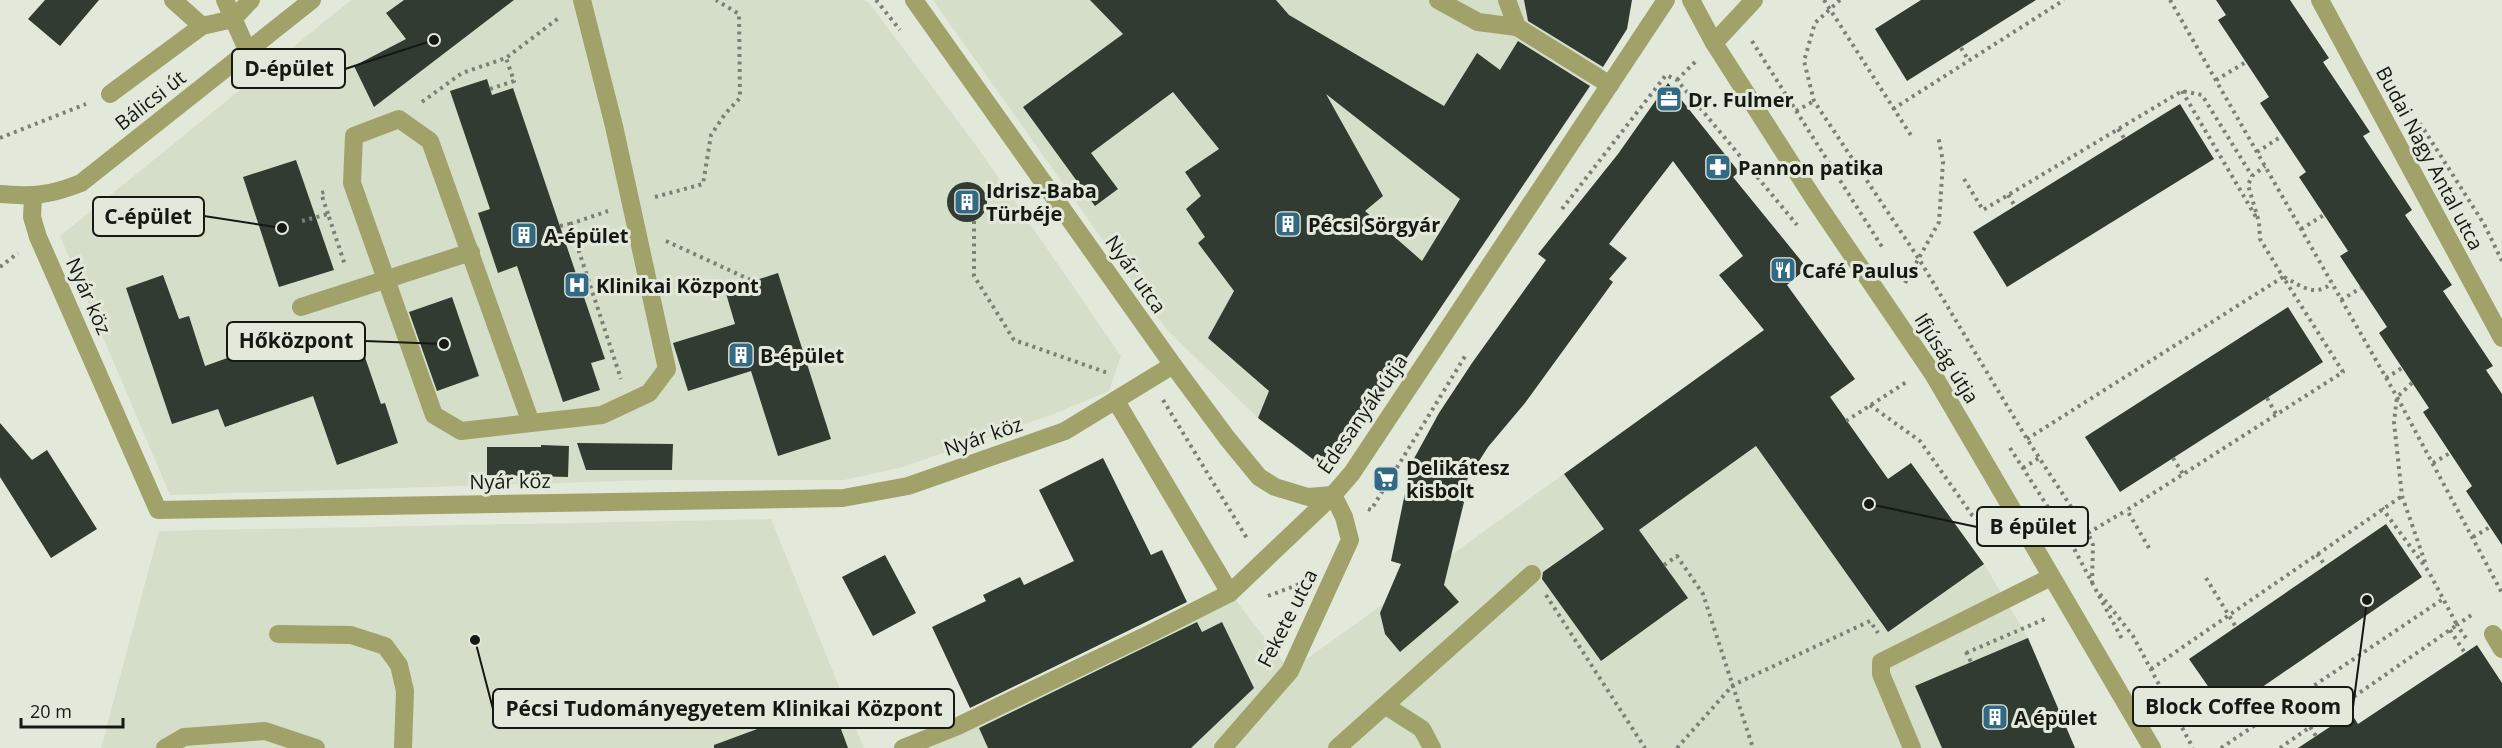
<svg xmlns="http://www.w3.org/2000/svg" width="2502" height="748" font-family="'Open Sans',sans-serif">
<style>
.built{fill:#d4dec9}
.building{fill:#313b32;fill-rule:evenodd}
.lines{fill:none;stroke-linecap:round;stroke-linejoin:round}
.path{stroke:#7b8076;stroke-width:4;stroke-dasharray:3 4.5;stroke-linecap:butt}
.minor{stroke:#a1a26a;stroke-width:18}
.labels{text-anchor:middle;dominant-baseline:central;stroke-width:6;stroke-linejoin:round;paint-order:stroke}
.poi-label{font-size:20px;font-weight:bold;fill:#161813;stroke:#e2e9db;text-anchor:start}
.street-label{font-size:20px;fill:#161813;stroke:#e2e9db}
.leader{fill:none;stroke:#161813;stroke-width:2}
.callout-dot{fill:#161813;stroke:#e2e9db;stroke-width:2}
.callout{fill:#e2e9db;stroke:#161813;stroke-width:2}
.callout-label{font-size:21px;text-anchor:middle;font-weight:bold;fill:#161813}
</style>
<rect width="100%" height="100%" fill="#e2e9db"/>
<g class="built">
<path d="M 351,0 L 864,0 L 869,3 L 975,144 L 1121,356 L 1109,391 L 1054,414 L 903,467 L 844,480 L 656,480 L 170,495 L 60,236 Z"/>
<path d="M 933,0 L 1632,0 L 1627,29 L 1597,77 L 1330,472 L 1258,418 L 1166,329 Z"/>
<path d="M 1800,304 L 1830,397 L 1888,479 L 1911,463 L 1984,564 L 2028,638 L 2075,748 L 903,748 L 1230,593 L 1290,671 Z"/>
<path d="M 771,519 L 864,748 L 101,748 L 159,531 Z"/>
</g>
<g class="building">
<path d="M 45,0 L 99,0 L 60,46 L 28,19 Z"/>
<path d="M 404,0 L 514,0 L 374,107 L 354,66 L 406,39 L 386,13 Z"/>
<path d="M 1090,0 L 1276,0 L 1289,15 L 1444,106 L 1477,53 L 1500,70 L 1518,41 L 1590,86 L 1330,472 L 1258,418 L 1269,391 L 1208,338 L 1234,291 L 1198,243 L 1205,237 L 1186,209 L 1201,196 L 1185,172 L 1219,149 L 1173,92 L 1091,153 L 1118,189 L 1095,206 L 1023,107 L 1123,34 ZM 1326,94 L 1460,199 L 1422,261 L 1365,211 L 1383,196 Z"/>
<path d="M 1524,0 L 1632,0 L 1627,29 L 1603,67 L 1528,21 Z"/>
<path d="M 1921,0 L 2036,0 L 1907,81 L 1875,29 Z"/>
<path d="M 2216,0 L 2290,0 L 2329,58 L 2323,62 L 2370,132 L 2363,136 L 2412,210 L 2405,215 L 2452,285 L 2443,291 L 2493,366 L 2486,370 L 2502,394 L 2502,545 L 2466,491 L 2472,486 L 2423,412 L 2429,408 L 2379,333 L 2387,327 L 2340,256 L 2348,251 L 2299,177 L 2306,172 L 2260,103 L 2269,97 L 2218,20 L 2226,15 Z"/>
<path d="M 487,79 L 492,95 L 513,88 L 605,359 L 591,363 L 600,390 L 563,402 L 517,266 L 498,273 L 478,213 L 490,209 L 450,91 Z"/>
<path d="M 1668,83 L 1739,172 L 1733,177 L 1807,268 L 1787,285 L 1855,379 L 1830,397 L 1888,479 L 1911,463 L 1984,564 L 1888,632 L 1756,446 L 1639,530 L 1688,598 L 1601,661 L 1542,579 L 1543,572 L 1604,529 L 1564,474 L 1764,330 L 1719,275 L 1743,256 L 1673,161 L 1609,244 L 1627,258 L 1609,279 L 1613,282 L 1525,403 L 1488,447 L 1456,497 L 1464,502 L 1444,585 L 1459,602 L 1400,652 L 1385,634 L 1380,613 L 1401,564 L 1391,561 L 1411,464 L 1439,413 L 1472,363 L 1546,260 L 1538,254 L 1618,154 Z"/>
<path d="M 2180,104 L 2214,159 L 2007,287 L 1973,232 Z"/>
<path d="M 296,160 L 334,270 L 279,287 L 243,177 Z"/>
<circle cx="967" cy="202" r="20"/>
<path d="M 778,273 L 831,439 L 778,456 L 751,371 L 688,391 L 673,343 L 735,324 L 725,290 Z"/>
<path d="M 163,275 L 179,319 L 189,316 L 205,366 L 297,333 L 300,344 L 354,325 L 381,404 L 385,403 L 398,443 L 337,465 L 313,396 L 225,427 L 218,409 L 172,424 L 126,288 Z"/>
<path d="M 452,297 L 479,376 L 437,391 L 409,312 Z"/>
<path d="M 2288,307 L 2323,362 L 2120,492 L 2085,437 Z"/>
<path d="M 0,423 L 32,460 L 47,450 L 97,529 L 51,558 L 0,477 Z"/>
<path d="M 577,443 L 673,444 L 672,470 L 586,470 Z"/>
<path d="M 541,445 L 569,446 L 568,477 L 487,475 L 487,447 L 541,447 Z"/>
<path d="M 1103,458 L 1151,555 L 1162,550 L 1187,602 L 970,708 L 932,627 L 986,601 L 983,595 L 1020,577 L 1024,585 L 1074,561 L 1039,490 Z"/>
<path d="M 2386,524 L 2422,577 L 2226,712 L 2189,659 Z"/>
<path d="M 885,555 L 916,613 L 873,636 L 842,577 Z"/>
<path d="M 1197,622 L 1202,632 L 1222,622 L 1254,688 L 1191,748 L 988,748 L 979,728 Z"/>
<path d="M 2028,638 L 2075,748 L 1942,748 L 1915,686 Z"/>
<path d="M 2477,645 L 2502,683 L 2502,748 L 2298,748 L 2351,713 L 2358,724 Z"/>
<path d="M 831,702 L 848,748 L 714,748 L 714,745 Z"/>
</g>
<g class="lines">
<g class="path">
<path d="M 876,0 L 900,30"/>
<path d="M 1824,0 L 1912,137"/>
<path d="M 1840,0 L 1815,23 L 1804,61 L 1814,101 L 1919,259 L 2027,439 L 2088,533 L 2093,545 L 2092,583"/>
<path d="M 2170,0 L 2397,397 L 2502,593"/>
<path d="M 1752,41 L 1884,250"/>
<path d="M 1961,48 L 1969,61"/>
<path d="M 1677,80 L 1696,61"/>
<path d="M 2216,80 L 2246,62"/>
<path d="M 490,89 L 514,81 L 506,58"/>
<path d="M 2182,91 L 2256,217"/>
<path d="M 422,102 L 462,73 L 506,58 L 560,17"/>
<path d="M 1893,109 L 2064,0"/>
<path d="M 1796,111 L 1814,101"/>
<path d="M 2416,117 L 2484,224 L 2502,261"/>
<path d="M 2118,129 L 2124,138"/>
<path d="M 0,138 L 86,104"/>
<path d="M 2257,152 L 2282,136"/>
<path d="M 1964,179 L 1983,210 L 2182,91 L 2202,95 L 2252,176"/>
<path d="M 2008,195 L 2015,206"/>
<path d="M 655,197 L 703,184 L 711,135 L 725,114 L 740,98 L 739,14 L 716,0"/>
<path d="M 1562,209 L 1666,75 L 1677,80 L 1797,225"/>
<path d="M 328,214 L 321,193 L 328,191"/>
<path d="M 302,221 L 328,214 L 345,265"/>
<path d="M 974,221 L 974,276 L 1014,340 L 1108,373"/>
<path d="M 570,224 L 608,211"/>
<path d="M 560,226 L 570,224 L 621,379"/>
<path d="M 2301,229 L 2324,215"/>
<path d="M 666,241 L 753,281"/>
<path d="M 0,267 L 18,253"/>
<path d="M 2284,277 C 2302,286 2314,298 2332,283"/>
<path d="M 1905,283 L 1939,222 L 1943,162 L 1938,135"/>
<path d="M 2341,300 L 2361,288"/>
<path d="M 2386,378 L 2402,368"/>
<path d="M 2412,383 L 2397,397 L 2394,422 L 2402,496 L 2426,565"/>
<path d="M 2267,398 L 2276,414"/>
<path d="M 1163,400 L 1248,540"/>
<path d="M 1870,405 L 1920,441 L 1972,515 L 1991,528"/>
<path d="M 1846,421 L 1908,381"/>
<path d="M 2027,439 L 2283,277 L 2260,239 L 2259,222 L 2248,185 L 2252,176 L 2265,166"/>
<path d="M 2010,448 L 2071,543 L 2122,639"/>
<path d="M 2173,458 L 2183,474"/>
<path d="M 2433,463 L 2450,453"/>
<path d="M 2023,468 L 2039,458"/>
<path d="M 1368,509 L 1371,510 L 1467,353"/>
<path d="M 2088,533 L 2127,510"/>
<path d="M 2473,537 L 2490,527"/>
<path d="M 2149,548 L 2127,510 L 2343,372 L 2283,277"/>
<path d="M 2317,554 L 2325,565"/>
<path d="M 1664,565 L 1677,556 L 1703,594 L 1753,748"/>
<path d="M 2206,578 L 2236,627"/>
<path d="M 2100,594 L 2133,636 L 2193,748"/>
<path d="M 1546,595 L 1645,748"/>
<path d="M 1268,596 L 1300,584"/>
<path d="M 2450,630 L 2465,653"/>
<path d="M 2466,638 L 2457,625 L 2473,614"/>
<path d="M 1966,652 L 1971,662"/>
<path d="M 1966,653 L 2045,619"/>
<path d="M 2151,669 L 2402,496"/>
<path d="M 2310,727 L 2316,736"/>
<path d="M 1677,748 L 1733,685 L 1870,621 L 1878,633"/>
<path d="M 2221,748 L 2443,599"/>
<path d="M 2280,748 L 2457,625 L 2429,572 L 2382,508"/>
</g>
<g class="minor">
<path d="M 173,0 L 202,26"/>
<path d="M 225,0 L 248,52"/>
<path d="M 914,0 L 1173,365 L 1227,438 L 1259,477 L 1275,487 L 1308,497 L 1333,495"/>
<path d="M 1438,0 L 1478,22 L 1517,27"/>
<path d="M 1507,0 L 1517,27 L 1610,85"/>
<path d="M 1691,0 L 1714,43 L 1814,199 L 1933,374 L 2152,748"/>
<path d="M 2320,0 L 2502,338"/>
<path d="M 1714,43 L 1754,0"/>
<path d="M 110,94 L 202,26 L 233,19 L 251,0"/>
<path d="M 0,194 C 33,197 51,195 81,183 L 312,0"/>
<path d="M 33,197 L 32,217 L 38,237 L 158,510 L 843,498 L 908,486 L 1065,431 L 1173,365"/>
<path d="M 301,307 L 471,252"/>
<path d="M 1116,401 L 1230,593"/>
<path d="M 531,423 L 430,141 L 399,119 L 354,136 L 352,183 L 434,415 L 461,431 L 602,415 L 649,393 L 667,369 L 614,126 L 582,0"/>
<path d="M 278,634 L 351,635 L 385,646 L 399,665 L 405,691 L 403,748"/>
<path d="M 2493,634 L 2502,649"/>
<path d="M 1386,706 L 1422,729 L 1432,748"/>
<path d="M 165,748 L 184,737 L 265,731 L 316,748"/>
<path d="M 903,748 L 958,726 L 1149,634 L 1230,593 L 1333,495 L 1352,473 L 1666,0"/>
<path d="M 1223,748 L 1290,671 L 1350,540 L 1344,517 L 1333,495"/>
<path d="M 1337,748 L 1532,574"/>
<path d="M 1912,748 L 1881,674 L 1881,662 L 2051,577"/>
</g>
</g>
<defs>
<g id="office-square" transform="scale(1.35)"><rect x="-9" y="-9" width="18" height="18" rx="4" fill="#326984" stroke="#e2e9db"/><path d="M-6-3h4V-5.5h4V-3h4V5H-6ZM-1-4.5V-3h2v-1.5ZM-6 0V1H6V0Z" fill="#fff"/></g>
<g id="pharmacy-square" transform="scale(1.35)"><rect x="-9" y="-9" width="18" height="18" rx="4" fill="#326984" stroke="#e2e9db"/><path d="M-2-6h4v4h4v4h-4v4h-4v-4h-4v-4h4Z" fill="#fff"/></g>
<g id="building-square" transform="scale(1.35)"><rect x="-9" y="-9" width="18" height="18" rx="4" fill="#326984" stroke="#e2e9db"/><path d="M-4-6H4V6H1V3H-1V6H-4ZM-2.5-4.3h1.7v1.8h-1.7ZM.8-4.3h1.7v1.8H.8ZM-2.5-1h1.7V.8h-1.7ZM.8-1h1.7V.8H.8Z" fill="#fff"/></g>
<g id="restaurant-square" transform="scale(1.35)"><rect x="-9" y="-9" width="18" height="18" rx="4" fill="#326984" stroke="#e2e9db"/><path d="M-5-6h1v4h1v-4h1v4h1v-4h1v5L-1.5 .5V6h-2V.5L-5-1ZM5-6V6H3V1.5H1.5Q1.5-4 5-6Z" fill="#fff"/></g>
<g id="hospital-square" transform="scale(1.35)"><rect x="-9" y="-9" width="18" height="18" rx="4" fill="#326984" stroke="#e2e9db"/><path d="M-5-5h3v3.5h4V-5h3V5h-3V1.5h-4V5h-3Z" fill="#fff"/></g>
<g id="supermarket-square" transform="scale(1.35)"><rect x="-9" y="-9" width="18" height="18" rx="4" fill="#326984" stroke="#e2e9db"/><path d="M-6-5.5h2.5l.6 2H6L4.5 2H-2.5L-4.4-4H-6ZM-1.5 3.2a1.3 1.3 0 1 0 .1 0ZM3 3.2a1.3 1.3 0 1 0 .1 0Z" fill="#fff"/></g>
</defs>
<g fill-rule="evenodd">
<use href="#office-square" x="1669" y="99"/>
<use href="#pharmacy-square" x="1718" y="167"/>
<use href="#building-square" x="967" y="202"/>
<use href="#building-square" x="1288" y="224"/>
<use href="#building-square" x="524" y="235"/>
<use href="#restaurant-square" x="1783" y="270"/>
<use href="#hospital-square" x="577" y="285"/>
<use href="#building-square" x="741" y="355"/>
<use href="#supermarket-square" x="1386" y="479"/>
<use href="#building-square" x="1995" y="717"/>
</g>
<g class="labels">
<g class="poi-label">
<text x="1688" y="99">Dr. Fulmer</text>
<text x="1738" y="167">Pannon patika</text>
<text x="986" y="190">Idrisz-Baba<tspan x="986" dy="23">Türbéje</tspan></text>
<text x="1308" y="224">Pécsi Sörgyár</text>
<text x="544" y="235">A-épület</text>
<text x="1802" y="270">Café Paulus</text>
<text x="596" y="285">Klinikai Központ</text>
<text x="760" y="355">B-épület</text>
<text x="1406" y="467">Delikátesz<tspan x="1406" dy="23">kisbolt</tspan></text>
<text x="2014" y="717">A épület</text>
</g>
<g class="street-label">
<text transform="translate(150 100) rotate(-38)">Bálicsi út</text>
<text transform="translate(2430 158) rotate(62)">Budai Nagy Antal utca</text>
<text transform="translate(1136 274) rotate(55)">Nyár utca</text>
<text transform="translate(89 296) rotate(66)">Nyár köz</text>
<text transform="translate(1947 358) rotate(58)">Ifjúság útja</text>
<text transform="translate(1362 414) rotate(-55)">Édesanyák útja</text>
<text transform="translate(983 436) rotate(-19)">Nyár köz</text>
<text transform="translate(510 481) rotate(-1)">Nyár köz</text>
<text transform="translate(1287 618) rotate(-63)">Fekete utca</text>
</g>
</g>
<path class="leader" d="M434 40L345 69M282 228L204 216M444 344L365 341M1869 504L1977 527M2367 600L2353 707M475 640L493 709"/>
<g class="callout-dot">
<circle cx="434" cy="40" r="6"/>
<circle cx="282" cy="228" r="6"/>
<circle cx="444" cy="344" r="6"/>
<circle cx="1869" cy="504" r="6"/>
<circle cx="2367" cy="600" r="6"/>
<circle cx="475" cy="640" r="6"/>
</g>
<g class="callout">
<rect x="232" y="49" width="113" height="39" rx="6"/>
<rect x="93" y="197" width="111" height="39" rx="6"/>
<rect x="227" y="322" width="138" height="39" rx="6"/>
<rect x="1977" y="507" width="111" height="39" rx="6"/>
<rect x="2133" y="687" width="220" height="39" rx="6"/>
<rect x="493" y="689" width="461" height="39" rx="6"/>
</g>
<g class="callout-label">
<text x="289" y="76">D-épület</text>
<text x="148" y="224">C-épület</text>
<text x="296" y="348">Hőközpont</text>
<text x="2033" y="534">B épület</text>
<text x="2243" y="714">Block Coffee Room</text>
<text x="724" y="716">Pécsi Tudományegyetem Klinikai Központ</text>
</g>
<path d="M21 718v9h102v-9" fill="none" stroke="#161813" stroke-width="3"/>
<text x="30" y="718" font-size="18" fill="#161813" stroke="#e2e9db" stroke-width="4.5" paint-order="stroke">20 m</text>
</svg>
